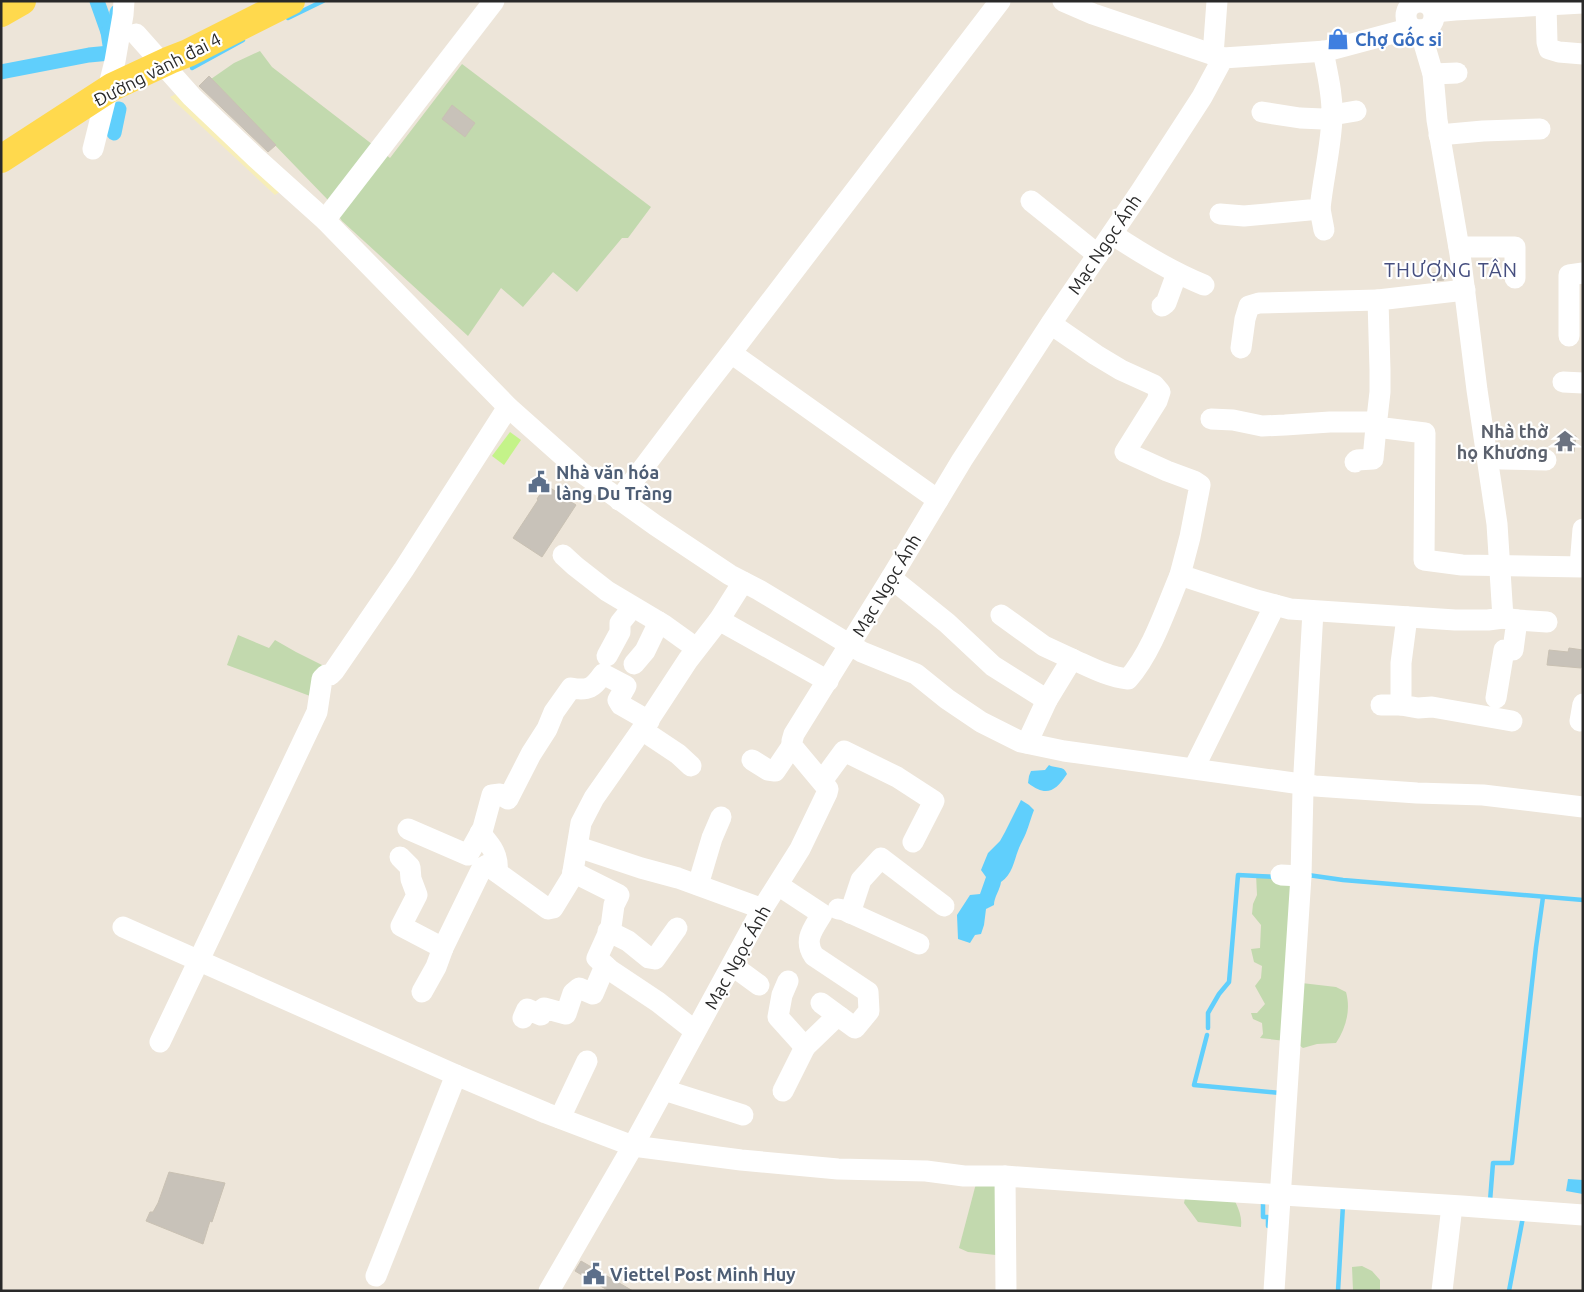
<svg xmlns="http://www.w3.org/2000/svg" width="1584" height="1292" font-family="Ubuntu,sans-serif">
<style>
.sand{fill:#f7eeb8}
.cemetery{fill:#c2d9ae}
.pitch{fill:#c4f389}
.water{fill:#60cffc}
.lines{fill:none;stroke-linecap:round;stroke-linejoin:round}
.stream{stroke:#60cffc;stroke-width:4.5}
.canal{stroke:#60cffc;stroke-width:15}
.building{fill:#c8c2b9;stroke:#c9c1b3}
.minor{stroke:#fff;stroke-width:21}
.major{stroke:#ffd94d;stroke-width:28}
.labels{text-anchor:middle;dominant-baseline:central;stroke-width:4.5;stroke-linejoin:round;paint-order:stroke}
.shop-label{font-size:18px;font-weight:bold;fill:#366cbe;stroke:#fff;text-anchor:start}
.street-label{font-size:18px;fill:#292929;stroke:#fff}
.worship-label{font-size:18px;font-weight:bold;fill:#5b616d;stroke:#fff;text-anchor:end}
.service-label{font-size:18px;font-weight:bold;fill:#4e5e75;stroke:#fff;text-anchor:start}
.quarter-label{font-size:20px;letter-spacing:1px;fill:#454e7f;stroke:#fff}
</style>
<rect width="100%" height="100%" fill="#ede5d9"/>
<path class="sand" d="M 180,92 L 281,191 L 275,195 L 170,97 Z"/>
<g class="cemetery">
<path d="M 260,51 L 272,67 L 390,158 L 462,64 L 651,207 L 628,238 L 622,238 L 577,292 L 553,272 L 523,307 L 501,288 L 468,336 L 342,221 L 327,199 L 211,79 L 234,63 Z"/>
<path d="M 238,635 L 269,648 L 275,640 L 296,652 L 334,671 L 318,699 L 227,665 Z"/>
<path d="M 1256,874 L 1301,876 L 1293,982 L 1336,987 L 1346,992 C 1351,1010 1346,1028 1336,1043 L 1317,1044 L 1303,1048 L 1295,1042 L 1260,1038 L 1263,1034 L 1262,1023 L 1253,1019 L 1251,1013 L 1257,1013 L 1265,1004 L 1255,986 L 1261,978 L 1262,966 L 1254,962 L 1251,949 L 1260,948 L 1261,925 L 1252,914 L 1253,904 L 1257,895 Z"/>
<path d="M 978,1176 L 1005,1176 L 1005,1256 L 968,1252 L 959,1248 Z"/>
<path d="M 1187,1189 L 1230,1191 C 1235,1202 1243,1214 1241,1227 L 1198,1222 L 1184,1203 Z"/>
<path d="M 1362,1266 L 1372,1271 L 1380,1280 L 1380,1291 L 1351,1291 L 1353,1290 L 1352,1267 Z"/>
</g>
<path class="pitch" d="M 510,432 L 521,440 L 504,465 L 492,456 Z"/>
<g class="water">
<path d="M 1049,765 C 1056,769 1064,765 1067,774 C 1055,792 1046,797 1028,783 L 1029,776 L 1031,771 L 1045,770 Z"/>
<path d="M 1021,800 L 1029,805 L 1034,810 C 1031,818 1029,825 1026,833 C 1024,838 1021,843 1019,848 C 1014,860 1013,874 1001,882 C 1000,890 994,897 994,905 L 986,909 L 984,925 L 981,934 L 975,935 L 970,943 L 958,939 L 957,915 L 970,895 L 980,894 L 986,877 L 981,870 L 988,853 L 1000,841 L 1005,832 Z"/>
<path d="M 1568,1179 L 1583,1180 L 1583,1194 L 1566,1191 Z"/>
</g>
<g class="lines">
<g class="stream">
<path d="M 288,18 L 323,1"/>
<path d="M 192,68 L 243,40"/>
<path d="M 1308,875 L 1343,880 L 1583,900"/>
<path d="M 1208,1028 L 1208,1013 L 1219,994 L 1229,982 L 1238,875 L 1276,877"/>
<path d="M 1207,1035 L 1194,1085 L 1280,1093"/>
<path d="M 1263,1201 L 1263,1217 L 1268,1217 L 1268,1226"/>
<path d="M 1490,1201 L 1493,1163 L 1512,1163 L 1536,947 L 1543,897"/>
<path d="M 1338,1291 L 1343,1205"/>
<path d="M 1509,1291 L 1523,1217"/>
</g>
<g class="canal">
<path d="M 97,1 L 108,32"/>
<path d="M 110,56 L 111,52 L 108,32 L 116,22 L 117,12"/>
<path d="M 1,72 L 89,55 L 110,53"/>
<path d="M 114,133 L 119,109"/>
</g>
</g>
<g class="building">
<path d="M 209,76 L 276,145 L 268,152 L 199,86 Z"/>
<path d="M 452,105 L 475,123 L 465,137 L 442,119 Z"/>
<path d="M 1443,272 L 1444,280 L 1433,281 L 1432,273 Z"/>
<path d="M 1558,434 L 1576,436 L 1574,452 L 1557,450 Z"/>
<path d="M 546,485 L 576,505 L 542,557 L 513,538 L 538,500 L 537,499 Z"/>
<path d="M 1569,648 L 1583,650 L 1583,665 L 1582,665 L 1581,668 L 1547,665 L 1549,650 L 1568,652 Z"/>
<path d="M 169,1172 L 225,1183 L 212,1222 L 210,1221 L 203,1244 L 146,1221 L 150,1212 L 153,1212 L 158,1203 Z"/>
<path d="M 581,1261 L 633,1291 L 609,1291 L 575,1271 Z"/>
</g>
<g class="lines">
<g class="minor">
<path d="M 1063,1 L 1093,14 L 1223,58"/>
<circle cx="1420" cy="16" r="14"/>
<path d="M 1546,5 L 1547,42 L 1549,49 L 1559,52 L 1583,54"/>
<path d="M 1434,12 L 1455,10 L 1583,3"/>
<path d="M 136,34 L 192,97 L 255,157 L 325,220 L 508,407 L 581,472 L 655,525 L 730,575 L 759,590 L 862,652 L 916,674 L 947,699 L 981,722 L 1021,742 L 1064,751 L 1315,786 L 1417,793 L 1483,795 L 1583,807"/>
<path d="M 1213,55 L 1217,1"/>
<path d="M 1433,74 L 1457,73"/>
<path d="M 1262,112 L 1300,118 L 1323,119 L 1332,115 L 1356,111"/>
<path d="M 1439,135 L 1483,131 L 1540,129"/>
<path d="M 93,149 L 115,61 L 123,15 L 124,1"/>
<path d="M 1031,201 L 1098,255"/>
<path d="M 1320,209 L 1324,230"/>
<path d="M 1220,214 L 1244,216 L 1320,209 C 1323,178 1331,148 1332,117 C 1333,95 1327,72 1323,51"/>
<path d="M 325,220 L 494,1"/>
<path d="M 1112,234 C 1142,254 1172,272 1204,285"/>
<path d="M 1459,247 L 1515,247 L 1515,278"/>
<path d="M 1465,290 L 1378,300 L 1380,370 L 1380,392 L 1376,427 L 1425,433 L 1424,560 L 1462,565 L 1583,567"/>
<path d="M 1162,306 L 1166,303 L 1177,273"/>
<path d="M 1051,324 L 1096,355 L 1121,370 L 1154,385 L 1160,392 L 1157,401 L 1125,452 L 1167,471 L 1194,481 L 1200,485 L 1190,537 L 1180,575 L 1256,600 L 1290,609 L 1455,620 L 1488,620 L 1503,618 L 1497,524 L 1477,390 L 1460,254 L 1437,120 L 1433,74 L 1420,30"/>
<path d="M 1569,336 L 1569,275 L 1583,273"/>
<path d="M 1241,348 L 1245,319 L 1249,306 L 1259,303 L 1378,300"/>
<path d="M 731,353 L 938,500"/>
<path d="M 1563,382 L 1583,383"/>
<path d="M 1211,419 L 1233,420 L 1262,426 L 1285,425 L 1330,422 L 1376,422"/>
<path d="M 1486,452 L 1501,459 L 1546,460"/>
<path d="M 1355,462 L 1357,460 L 1373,459 L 1376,427"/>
<path d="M 619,500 L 696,398 L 731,353 L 1000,1"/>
<path d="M 563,555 L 575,566 L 607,591 L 664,625 L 696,648"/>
<path d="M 1580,566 L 1583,529"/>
<path d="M 891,578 L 947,623 L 993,666 L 1047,700 L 1072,659 C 1090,667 1108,677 1128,679 C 1152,652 1166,608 1180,575"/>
<path d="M 1001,615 L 1044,646 L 1072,659"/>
<path d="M 1407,617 L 1401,663 L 1401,705 L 1418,708 L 1432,707 L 1512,721"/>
<path d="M 719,620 L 828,681"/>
<path d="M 1517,620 L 1547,622"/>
<path d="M 607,656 L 620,632 L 620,623 L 632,608"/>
<path d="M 634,664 L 645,651 L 659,622"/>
<path d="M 1496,698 L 1504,650 L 1513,650 L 1517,620 L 1503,618"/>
<path d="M 1381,705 L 1401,705"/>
<path d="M 1580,721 L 1583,704"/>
<path d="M 642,730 L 678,754 L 691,766"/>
<path d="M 1027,743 L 1047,700"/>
<path d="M 752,760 L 768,770 L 775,771 L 792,746"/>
<path d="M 1194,768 L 1275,605"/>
<path d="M 822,781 L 844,751 L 897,777 L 934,801 L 913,842"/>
<path d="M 408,829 L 468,855 L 483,828 L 492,795 L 500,794 L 508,799 L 531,754 L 547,729 L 554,712 L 571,688 C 589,691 593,688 603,674 L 626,686 L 618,700 L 621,705 L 649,721"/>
<path d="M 480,833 C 491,846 499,854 497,872"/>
<path d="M 578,847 L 641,868 L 678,878 L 763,909"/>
<path d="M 400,857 L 410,867 L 411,879 L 417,895 L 401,926 L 443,948 L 482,868 L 487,865 L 548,909 L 553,908 L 572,877 L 581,823 L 594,798 L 650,718 L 688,660 L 719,620 L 743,582"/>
<path d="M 573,872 L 619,895 L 614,905 L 611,927 L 597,958 L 610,970 L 658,1002 L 695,1031"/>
<path d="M 1281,875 L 1301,876"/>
<path d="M 698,885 L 712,838 L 721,817"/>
<path d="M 778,885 L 822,914 C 813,929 803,940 814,956 L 868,992 L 869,1011 L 855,1028 L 840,1017 L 833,1020 L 805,1047 L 778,1017 L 782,995 L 788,981"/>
<path d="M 838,909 L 844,910 L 919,944"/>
<path d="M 850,913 L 861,880 L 881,858 L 944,906"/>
<path d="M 123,927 L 456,1075 L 546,1113 L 633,1146 L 741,1160 L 838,1169 L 926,1171 L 964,1176 L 1005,1176 L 1187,1189 L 1462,1206 L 1583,1215"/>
<path d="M 608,931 L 628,941 L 649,958 L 655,959 L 677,928"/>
<path d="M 733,966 L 759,985"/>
<path d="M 422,992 L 436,967 L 443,948"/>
<path d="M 821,1003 L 840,1017"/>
<path d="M 523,1018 L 527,1009 L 541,1015 L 544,1008 L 566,1014 L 573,993 L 579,988 L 593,994 L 605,966"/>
<path d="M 160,1042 L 317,712 L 322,679 L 326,675 L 330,675 L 334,671 L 404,569 L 508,407"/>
<path d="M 664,1090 L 743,1115"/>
<path d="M 783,1091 L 805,1047"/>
<path d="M 560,1118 L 587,1061"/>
<path d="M 1005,1176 L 1006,1291"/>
<path d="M 376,1276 L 456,1075"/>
<path d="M 549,1291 L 633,1146 L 761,911 L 800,849 L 827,793 L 828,789 L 792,746 L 792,741 L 794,734 L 891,578 L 962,460 L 1052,322 L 1141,191 L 1202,97 L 1223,58 L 1326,51 L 1412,28"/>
<path d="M 1274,1291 L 1301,876 L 1303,790 L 1313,611"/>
<path d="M 1442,1291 L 1452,1206"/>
</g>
<g class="major">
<path d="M 1,13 L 22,1"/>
<path d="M 1,159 L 112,87 L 170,60 L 188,53 L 291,1"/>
</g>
</g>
<defs>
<g id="shop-bare" transform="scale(1.725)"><path d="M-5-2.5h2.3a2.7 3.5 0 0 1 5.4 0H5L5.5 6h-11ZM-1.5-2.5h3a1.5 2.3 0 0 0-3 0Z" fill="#3f7fe0" stroke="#fff" stroke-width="2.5" paint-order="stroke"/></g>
<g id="temple-bare" transform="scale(1.725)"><path d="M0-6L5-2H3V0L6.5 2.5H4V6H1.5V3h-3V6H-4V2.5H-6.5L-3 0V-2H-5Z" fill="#6b7280" stroke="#fff" stroke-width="2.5" paint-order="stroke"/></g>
<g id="civic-bare" transform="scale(1.725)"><path d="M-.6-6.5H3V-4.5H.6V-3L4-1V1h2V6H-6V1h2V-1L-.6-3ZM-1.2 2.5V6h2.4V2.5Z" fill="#5c6f8a" stroke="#fff" stroke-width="2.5" paint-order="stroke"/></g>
</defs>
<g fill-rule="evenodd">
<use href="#shop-bare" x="1338" y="39"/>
<use href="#temple-bare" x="1565" y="441"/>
<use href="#civic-bare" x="539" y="482"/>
<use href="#civic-bare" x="594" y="1274"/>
</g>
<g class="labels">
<g class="shop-label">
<text x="1355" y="39">Chợ Gốc si</text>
</g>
<g class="street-label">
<text transform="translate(157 69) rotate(-27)">Đường vành đai 4</text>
<text transform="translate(1104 244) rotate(-56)">Mạc Ngọc Ánh</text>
<text transform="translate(886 585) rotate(-59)">Mạc Ngọc Ánh</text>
<text transform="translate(737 957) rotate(-61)">Mạc Ngọc Ánh</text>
</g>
<g class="worship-label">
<text x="1548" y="431">Nhà thờ<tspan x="1548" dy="21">họ Khương</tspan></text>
</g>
<g class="service-label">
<text x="556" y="472">Nhà văn hóa<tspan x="556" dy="21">làng Du Tràng</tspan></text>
<text x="610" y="1274">Viettel Post Minh Huy</text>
</g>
<g class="quarter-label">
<text x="1451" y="269">THƯỢNG TÂN</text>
</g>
</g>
<rect width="1584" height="1292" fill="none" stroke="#292929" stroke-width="5"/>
</svg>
